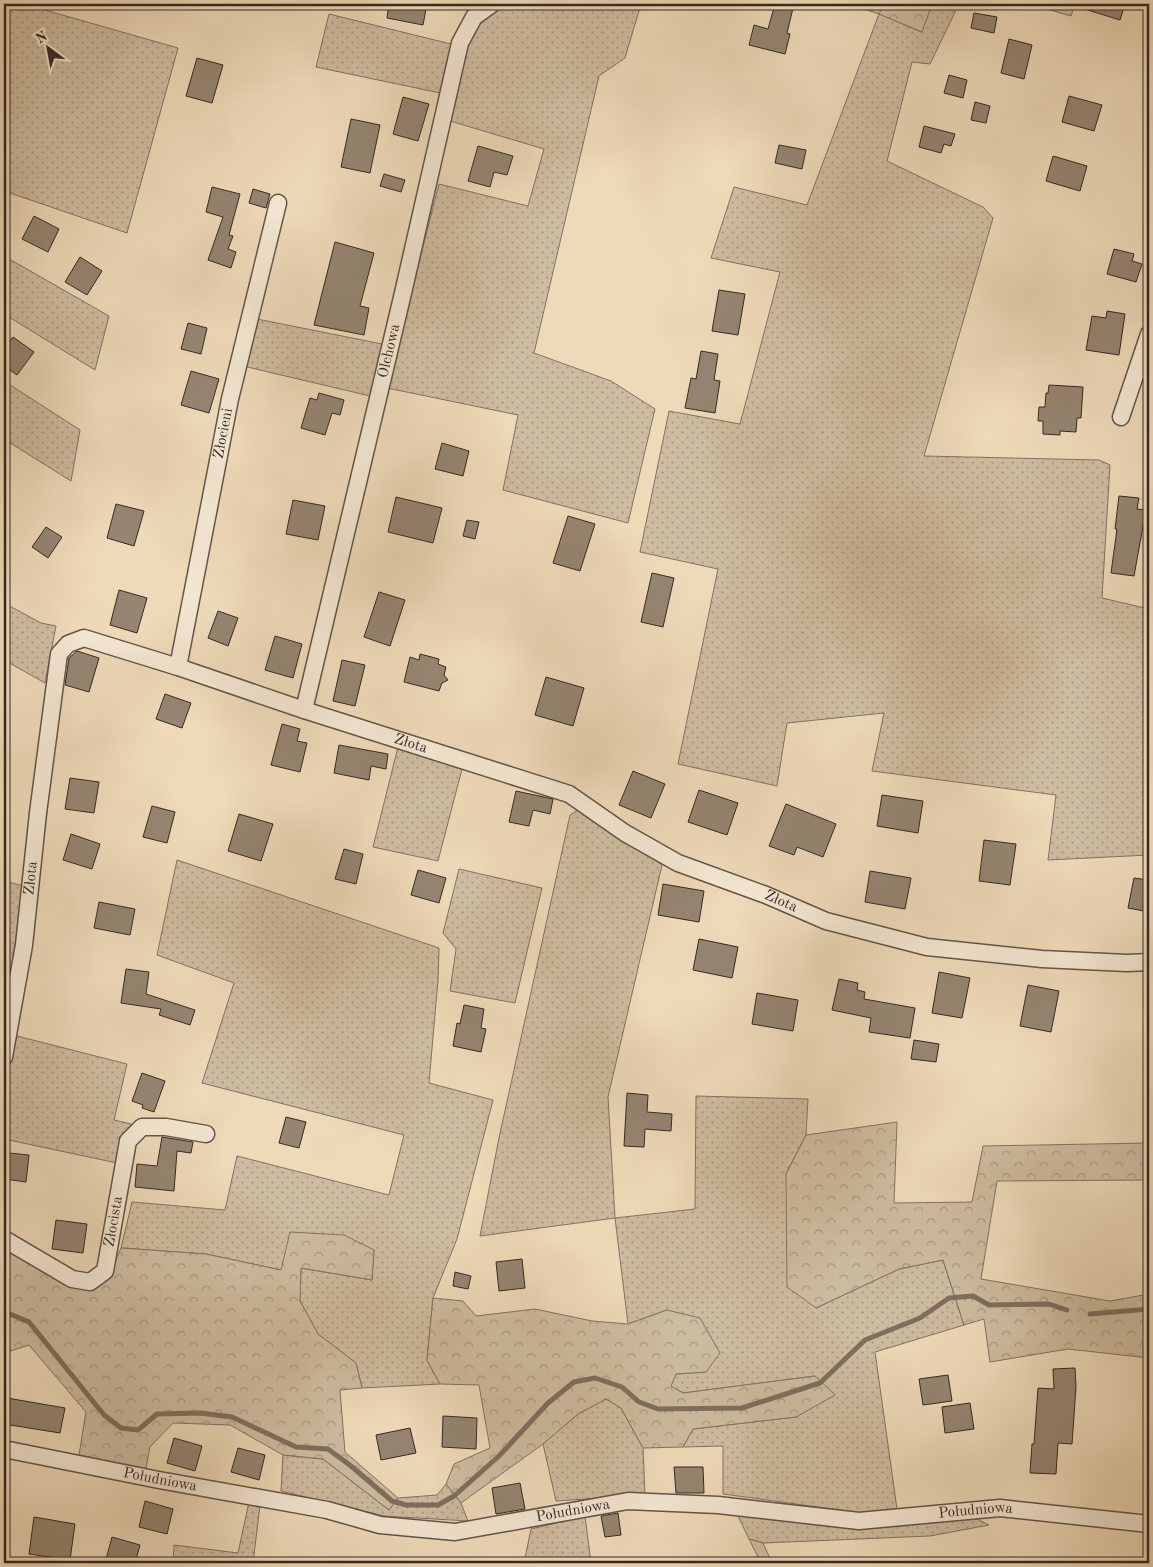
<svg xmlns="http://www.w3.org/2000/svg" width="1153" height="1567" font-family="'Old Standard TT',serif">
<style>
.grass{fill:url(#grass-dots);stroke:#817262}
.forest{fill:url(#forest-crowns);stroke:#817262}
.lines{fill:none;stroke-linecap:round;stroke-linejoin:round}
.stream{stroke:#7e6f5e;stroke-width:5}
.building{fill:#958571;stroke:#342923}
.street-casing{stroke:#625548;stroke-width:19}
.street{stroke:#f4e7d2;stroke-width:16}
.labels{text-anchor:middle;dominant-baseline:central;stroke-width:4;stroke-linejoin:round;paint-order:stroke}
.street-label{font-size:15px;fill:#342923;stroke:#f4e7d2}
</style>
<defs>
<pattern id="grass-dots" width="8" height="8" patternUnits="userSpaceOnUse" patternTransform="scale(1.25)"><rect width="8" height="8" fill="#cebca0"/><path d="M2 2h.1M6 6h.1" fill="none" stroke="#a89982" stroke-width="1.8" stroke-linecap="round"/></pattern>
<pattern id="forest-crowns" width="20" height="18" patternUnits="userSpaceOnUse" patternTransform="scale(1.25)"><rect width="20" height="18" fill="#cebca0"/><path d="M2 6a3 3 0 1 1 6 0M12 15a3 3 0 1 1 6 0" fill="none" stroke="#a89982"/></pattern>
</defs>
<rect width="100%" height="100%" fill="#eedab9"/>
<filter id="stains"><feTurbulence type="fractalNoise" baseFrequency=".004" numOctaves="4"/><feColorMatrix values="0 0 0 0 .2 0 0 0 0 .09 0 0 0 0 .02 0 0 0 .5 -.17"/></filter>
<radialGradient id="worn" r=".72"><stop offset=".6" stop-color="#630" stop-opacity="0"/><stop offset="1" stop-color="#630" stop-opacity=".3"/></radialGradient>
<g class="grass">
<path d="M 5,4 L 24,4 L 178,48 L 127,233 L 4,191 L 4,10 Z"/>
<path d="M 503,4 L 641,4 L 625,58 L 599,76 L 534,353 L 611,381 L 655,409 L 628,523 L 503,490 L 518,415 L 387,388 L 439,184 L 528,206 L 544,149 L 450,121 L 466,47 L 477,23 Z"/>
<path d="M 849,4 L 884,4 L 880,14 L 921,32 L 932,4 L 959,4 L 930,64 L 912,62 L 887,161 L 983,207 L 993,218 L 924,456 L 1099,460 L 1110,465 L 1102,598 L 1149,609 L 1149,855 L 1048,860 L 1056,795 L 872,771 L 884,713 L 787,723 L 777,786 L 678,764 L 718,569 L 640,552 L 669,411 L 740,424 L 780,272 L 711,258 L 734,187 L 807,205 L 879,14 Z"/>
<path d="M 329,14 L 451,44 L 445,94 L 316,67 Z"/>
<path d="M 4,256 L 109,316 L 95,370 L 4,314 Z"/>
<path d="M 257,319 L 382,344 L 370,396 L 243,366 Z"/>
<path d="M 4,381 L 80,430 L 71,481 L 4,439 Z"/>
<path d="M 4,603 L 41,623 L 56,626 L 45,683 L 4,660 Z"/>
<path d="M 398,747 L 462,769 L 438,861 L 373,847 Z"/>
<path d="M 581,808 L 662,865 L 608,1097 L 615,1218 L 695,1209 L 696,1096 L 808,1099 L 806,1135 L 786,1174 L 816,1308 L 899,1269 L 943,1260 L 964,1325 L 875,1352 L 897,1509 L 862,1513 L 723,1494 L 723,1446 L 683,1447 L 693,1429 L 796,1417 L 815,1376 L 683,1393 L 670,1386 L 676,1374 L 706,1372 L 667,1310 L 628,1324 L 615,1218 L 480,1236 L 499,1138 L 570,815 Z"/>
<path d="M 177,860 L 439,948 L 438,980 L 429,1083 L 493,1100 L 457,1239 L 433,1298 L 427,1360 L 440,1384 L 362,1388 L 356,1363 L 318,1334 L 300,1301 L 301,1268 L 372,1280 L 374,1250 L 281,1270 L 206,1254 L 121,1248 L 132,1202 L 225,1210 L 237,1156 L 389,1195 L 404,1135 L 202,1083 L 234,983 L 157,955 Z"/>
<path d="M 459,869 L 542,888 L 515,1003 L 450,991 L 456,949 L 443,933 Z"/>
<path d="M 4,881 L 24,886 L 4,1015 Z"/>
<path d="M 13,1035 L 127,1064 L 114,1120 L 131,1124 L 117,1163 L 4,1139 L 4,1111 Z"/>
<path d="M 606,1399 L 621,1408 L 643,1448 L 645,1495 L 556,1501 L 543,1444 L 578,1414 Z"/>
<path d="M 283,1455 L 323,1459 L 389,1510 L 398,1498 L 437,1495 L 446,1484 L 461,1503 L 468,1521 L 384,1516 L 281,1491 Z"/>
<path d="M 249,1502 L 260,1505 L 253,1563 L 173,1563 L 174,1545 L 238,1553 Z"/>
<path d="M 737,1514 L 973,1517 L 989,1525 L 930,1536 L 763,1543 L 749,1539 Z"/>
<path d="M 585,1516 L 591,1563 L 524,1563 L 531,1529 Z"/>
</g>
<g class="forest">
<path d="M 884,4 L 932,4 L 922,32 L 879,14 Z"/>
<path d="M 1030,4 L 1075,4 L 1071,16 Z"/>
<path d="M 897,1122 L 894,1203 L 972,1202 L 983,1146 L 1149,1143 L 1149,1180 L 997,1181 L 981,1279 L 1110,1301 L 1149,1294 L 1149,1358 L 1068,1349 L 990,1362 L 984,1319 L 964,1325 L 943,1260 L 899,1269 L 816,1308 L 787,1287 L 786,1174 L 806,1135 Z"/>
<path d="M 290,1232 L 344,1235 L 374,1250 L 372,1280 L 301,1268 L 300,1301 L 318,1334 L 356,1363 L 362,1388 L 340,1390 L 345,1452 L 398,1498 L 389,1510 L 323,1459 L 283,1455 L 230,1425 L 173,1423 L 150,1447 L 146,1469 L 79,1455 L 86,1412 L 29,1345 L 4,1353 L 4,1246 L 75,1288 L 93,1290 L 109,1275 L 121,1248 L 206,1254 L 281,1270 Z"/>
<path d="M 433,1298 L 463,1301 L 476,1316 L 535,1309 L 592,1321 L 628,1324 L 667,1310 L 700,1318 L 720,1353 L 706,1372 L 676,1374 L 671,1386 L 683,1393 L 815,1376 L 835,1395 L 796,1417 L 693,1429 L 683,1447 L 643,1448 L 621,1408 L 606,1399 L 578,1414 L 543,1444 L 461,1503 L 446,1484 L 454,1464 L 490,1448 L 479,1385 L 440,1384 L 427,1360 Z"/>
<path d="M 749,1539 L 763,1543 L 772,1563 L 761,1563 Z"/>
</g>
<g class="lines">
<g class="stream">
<path d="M 4,1314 L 10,1314 L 29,1322 L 104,1415 L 121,1428 L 138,1430 L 157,1414 L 200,1413 L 232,1417 L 296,1447 L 328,1449 L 351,1466 L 392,1501 L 406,1505 L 438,1505 L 454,1496 L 499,1456 L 548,1403 L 574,1382 L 595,1378 L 622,1387 L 639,1402 L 658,1409 L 742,1408 L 820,1383 L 865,1340 L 920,1318 L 949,1298 L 973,1296 L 989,1305 L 1049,1304 L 1067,1310"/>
<path d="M 1090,1314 L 1149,1309"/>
</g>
</g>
<g class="building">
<path d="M 389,4 L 427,4 L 423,25 L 387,18 Z"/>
<path d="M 775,4 L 794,4 L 787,33 L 790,34 L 785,54 L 749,45 L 754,25 L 768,29 Z"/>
<path d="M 1079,4 L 1125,4 L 1120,20 L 1078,7 Z"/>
<path d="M 974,13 L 997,17 L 994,33 L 971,28 Z"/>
<path d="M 1009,39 L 1032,45 L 1024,79 L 1001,73 Z"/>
<path d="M 197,58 L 223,65 L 212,103 L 186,96 Z"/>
<path d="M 949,75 L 967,80 L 963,98 L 944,93 Z"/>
<path d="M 1069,96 L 1102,105 L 1094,131 L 1062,122 Z"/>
<path d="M 403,97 L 429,104 L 418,141 L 393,134 Z"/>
<path d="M 975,102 L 990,106 L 986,123 L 971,120 Z"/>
<path d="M 351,119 L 380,125 L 370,173 L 341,167 Z"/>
<path d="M 924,126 L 955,134 L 951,146 L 944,144 L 941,153 L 919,147 Z"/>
<path d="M 779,145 L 806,150 L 802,169 L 775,163 Z"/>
<path d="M 478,146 L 513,156 L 507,175 L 494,172 L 490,187 L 468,181 Z"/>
<path d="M 1053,156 L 1087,166 L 1080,191 L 1046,181 Z"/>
<path d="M 384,174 L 405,180 L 401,192 L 380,186 Z"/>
<path d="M 212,187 L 240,194 L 229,235 L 233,236 L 228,249 L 236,252 L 231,268 L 208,260 L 223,217 L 206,212 Z"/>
<path d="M 253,189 L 270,194 L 266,208 L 249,203 Z"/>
<path d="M 34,216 L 59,229 L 48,252 L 22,239 Z"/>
<path d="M 335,242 L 374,253 L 360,306 L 369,308 L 364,335 L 314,325 Z"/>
<path d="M 1114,249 L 1134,254 L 1132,261 L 1142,264 L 1136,282 L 1107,274 Z"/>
<path d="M 80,257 L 102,271 L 87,295 L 65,282 Z"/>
<path d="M 719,290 L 745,294 L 738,335 L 712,331 Z"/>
<path d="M 1107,311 L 1125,314 L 1119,355 L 1086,350 L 1092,316 L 1106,318 Z"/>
<path d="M 188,323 L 207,328 L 201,354 L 181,349 Z"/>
<path d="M 13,337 L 34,352 L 17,375 L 4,366 L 4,349 Z"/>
<path d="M 701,351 L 718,354 L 714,380 L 720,381 L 715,413 L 685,408 L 691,378 L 696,379 Z"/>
<path d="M 191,371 L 219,379 L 209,413 L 181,405 Z"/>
<path d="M 1049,385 L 1083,387 L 1081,418 L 1077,418 L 1076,432 L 1060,431 L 1060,435 L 1043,434 L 1043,421 L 1038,421 L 1039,407 L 1045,407 L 1046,393 L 1048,393 Z"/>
<path d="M 319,393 L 344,400 L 340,415 L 332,413 L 325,435 L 301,428 L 310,398 L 317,400 Z"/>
<path d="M 442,443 L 469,451 L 463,476 L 435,469 Z"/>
<path d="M 1119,496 L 1139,498 L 1137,509 L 1146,510 L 1134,576 L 1111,573 L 1117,529 L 1115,529 Z"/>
<path d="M 396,497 L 442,508 L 433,543 L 388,532 Z"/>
<path d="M 293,500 L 325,506 L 318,540 L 286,534 Z"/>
<path d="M 116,504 L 144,511 L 134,546 L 107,538 Z"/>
<path d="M 568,516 L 595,524 L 580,571 L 553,563 Z"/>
<path d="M 467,520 L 479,522 L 475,539 L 463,536 Z"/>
<path d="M 46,527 L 62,537 L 48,558 L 32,547 Z"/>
<path d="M 652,573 L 674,578 L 663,627 L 641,622 Z"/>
<path d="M 119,590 L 147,598 L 137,633 L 110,625 Z"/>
<path d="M 379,592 L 405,600 L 390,646 L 364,637 Z"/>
<path d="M 218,611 L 238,618 L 228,646 L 208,638 Z"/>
<path d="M 275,636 L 302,644 L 293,678 L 265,670 Z"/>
<path d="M 77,651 L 99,658 L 89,692 L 65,685 L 69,658 Z"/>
<path d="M 420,654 L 439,659 L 438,664 L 446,667 L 444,675 L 448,680 L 442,683 L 439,691 L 404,682 L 410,657 L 419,660 Z"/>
<path d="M 342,660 L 365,665 L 355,706 L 333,701 Z"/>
<path d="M 546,677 L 584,688 L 573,726 L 535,715 Z"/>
<path d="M 165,694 L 191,703 L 182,728 L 156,719 Z"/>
<path d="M 282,724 L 300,729 L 297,741 L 307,743 L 300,772 L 271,765 Z"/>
<path d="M 339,745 L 388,754 L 386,769 L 371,766 L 369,780 L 334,773 Z"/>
<path d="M 633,771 L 665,784 L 651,818 L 619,805 Z"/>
<path d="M 70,778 L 99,782 L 94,813 L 65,809 Z"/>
<path d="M 699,790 L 738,803 L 727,835 L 688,822 Z"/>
<path d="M 516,791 L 553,799 L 550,814 L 533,810 L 529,826 L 509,822 Z"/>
<path d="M 882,795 L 923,801 L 918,833 L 877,826 Z"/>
<path d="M 786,804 L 836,824 L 823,857 L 797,847 L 794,855 L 769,846 Z"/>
<path d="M 152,806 L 175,812 L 167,843 L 143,837 Z"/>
<path d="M 239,814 L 273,824 L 261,861 L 228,851 Z"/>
<path d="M 71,834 L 100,844 L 92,869 L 63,860 Z"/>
<path d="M 984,840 L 1016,844 L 1010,885 L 979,881 Z"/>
<path d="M 344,849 L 363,854 L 356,884 L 335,879 Z"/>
<path d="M 418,870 L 446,878 L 439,903 L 411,895 Z"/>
<path d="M 870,871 L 911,878 L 905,909 L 865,902 Z"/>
<path d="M 1134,878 L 1149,880 L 1149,912 L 1128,908 Z"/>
<path d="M 663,884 L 704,891 L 699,922 L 658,915 Z"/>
<path d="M 99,902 L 135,909 L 130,935 L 94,928 Z"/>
<path d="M 699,939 L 738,947 L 732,978 L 693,970 Z"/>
<path d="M 126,969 L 149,972 L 146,994 L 195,1010 L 190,1025 L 159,1015 L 161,1009 L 121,1003 Z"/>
<path d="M 939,972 L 970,978 L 962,1018 L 932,1013 Z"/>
<path d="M 839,979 L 858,983 L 857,990 L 865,992 L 864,999 L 915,1008 L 910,1038 L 869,1032 L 871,1018 L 832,1010 Z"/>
<path d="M 1028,985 L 1059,991 L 1051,1032 L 1020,1026 Z"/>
<path d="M 757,993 L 798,1000 L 793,1031 L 752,1024 Z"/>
<path d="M 464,1005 L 484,1009 L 481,1028 L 486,1029 L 481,1052 L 453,1046 L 457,1023 L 460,1024 Z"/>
<path d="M 914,1040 L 939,1044 L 936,1062 L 911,1059 Z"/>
<path d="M 142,1073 L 165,1081 L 154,1112 L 142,1108 L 143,1105 L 132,1101 Z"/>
<path d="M 627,1093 L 648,1095 L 647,1112 L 672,1114 L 671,1131 L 645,1129 L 644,1147 L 624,1146 Z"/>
<path d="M 286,1117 L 306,1122 L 299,1148 L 279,1143 Z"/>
<path d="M 162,1137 L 193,1142 L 191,1153 L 177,1151 L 174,1191 L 135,1187 L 137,1164 L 157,1166 Z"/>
<path d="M 9,1153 L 29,1155 L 26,1182 L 5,1179 Z"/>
<path d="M 56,1220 L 87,1224 L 83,1253 L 52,1249 Z"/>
<path d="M 522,1259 L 525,1288 L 499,1291 L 496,1262 Z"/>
<path d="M 455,1272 L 471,1276 L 468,1289 L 453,1286 Z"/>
<path d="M 1075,1368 L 1076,1387 L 1072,1444 L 1058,1443 L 1056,1474 L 1030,1473 L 1032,1444 L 1034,1444 L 1038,1388 L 1054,1389 L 1053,1369 Z"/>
<path d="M 948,1375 L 952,1401 L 923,1405 L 919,1379 Z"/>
<path d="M 7,1398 L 65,1408 L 60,1433 L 4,1424 L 4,1412 Z"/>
<path d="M 970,1403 L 974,1429 L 945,1433 L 942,1407 Z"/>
<path d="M 443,1416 L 477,1418 L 476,1449 L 442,1447 Z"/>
<path d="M 410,1428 L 416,1453 L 381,1460 L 376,1435 Z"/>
<path d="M 174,1438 L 202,1446 L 195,1471 L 167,1463 Z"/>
<path d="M 238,1448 L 265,1455 L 259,1480 L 231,1472 Z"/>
<path d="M 674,1467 L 703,1467 L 704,1493 L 676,1493 Z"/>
<path d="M 520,1483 L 525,1509 L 496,1514 L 492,1488 Z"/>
<path d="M 145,1501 L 173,1509 L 167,1534 L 139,1527 Z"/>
<path d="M 618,1513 L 621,1535 L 605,1537 L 601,1516 Z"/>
<path d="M 34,1517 L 75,1524 L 70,1560 L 29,1554 Z"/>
<path d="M 112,1537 L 140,1545 L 135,1563 L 105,1563 Z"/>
</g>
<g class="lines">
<g class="street-casing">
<g id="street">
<path d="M 1121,417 L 1149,334"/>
<path id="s1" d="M 178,667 L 230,399 L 278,203"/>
<path id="s2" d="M 304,710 L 403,293 L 460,43 L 474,17 L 492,4"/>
<path id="s3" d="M 4,1057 L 24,945 L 38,813 L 59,654 L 68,644 L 84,638 L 178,667 L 304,710 L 569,794 L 625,833 L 678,863 L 766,895 L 826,921 L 927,947 L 1042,959 L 1127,963 L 1149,962"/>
<path id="s4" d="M 4,1239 L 72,1279 L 90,1282 L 105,1271 L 128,1141 L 142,1127 L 166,1127 L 206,1134"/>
<path id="s5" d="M 4,1449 L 159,1480 L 327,1510 L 380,1525 L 455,1532 L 628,1501 L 718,1505 L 859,1521 L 1000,1508 L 1149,1524"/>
</g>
</g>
<use href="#street" class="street"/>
</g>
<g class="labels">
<g class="street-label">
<text stroke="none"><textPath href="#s2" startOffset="369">Olchowa</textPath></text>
<text stroke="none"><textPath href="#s1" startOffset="238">Złocieni</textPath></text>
<text stroke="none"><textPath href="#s3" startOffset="781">Złota</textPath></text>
<text stroke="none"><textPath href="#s3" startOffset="181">Złota</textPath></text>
<text stroke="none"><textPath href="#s3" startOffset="1186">Złota</textPath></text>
<text stroke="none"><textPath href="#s4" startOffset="166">Złocista</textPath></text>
<text stroke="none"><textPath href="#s5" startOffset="159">Południowa</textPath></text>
<text stroke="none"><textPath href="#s5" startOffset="579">Południowa</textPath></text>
<text stroke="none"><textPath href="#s5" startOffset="984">Południowa</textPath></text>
</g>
</g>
<rect width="1153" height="1567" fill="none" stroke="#eedab9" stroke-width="20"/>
<rect x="5" y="5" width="1143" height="1557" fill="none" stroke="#342923" stroke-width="2.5"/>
<rect x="10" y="10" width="1133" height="1547" fill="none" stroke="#342923"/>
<g transform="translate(48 48) rotate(328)" stroke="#f4e7d2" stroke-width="4" paint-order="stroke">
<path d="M0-4L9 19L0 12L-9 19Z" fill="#342923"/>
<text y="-8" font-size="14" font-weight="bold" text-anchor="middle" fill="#342923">N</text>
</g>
<rect width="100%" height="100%" filter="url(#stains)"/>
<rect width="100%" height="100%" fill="url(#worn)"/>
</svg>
